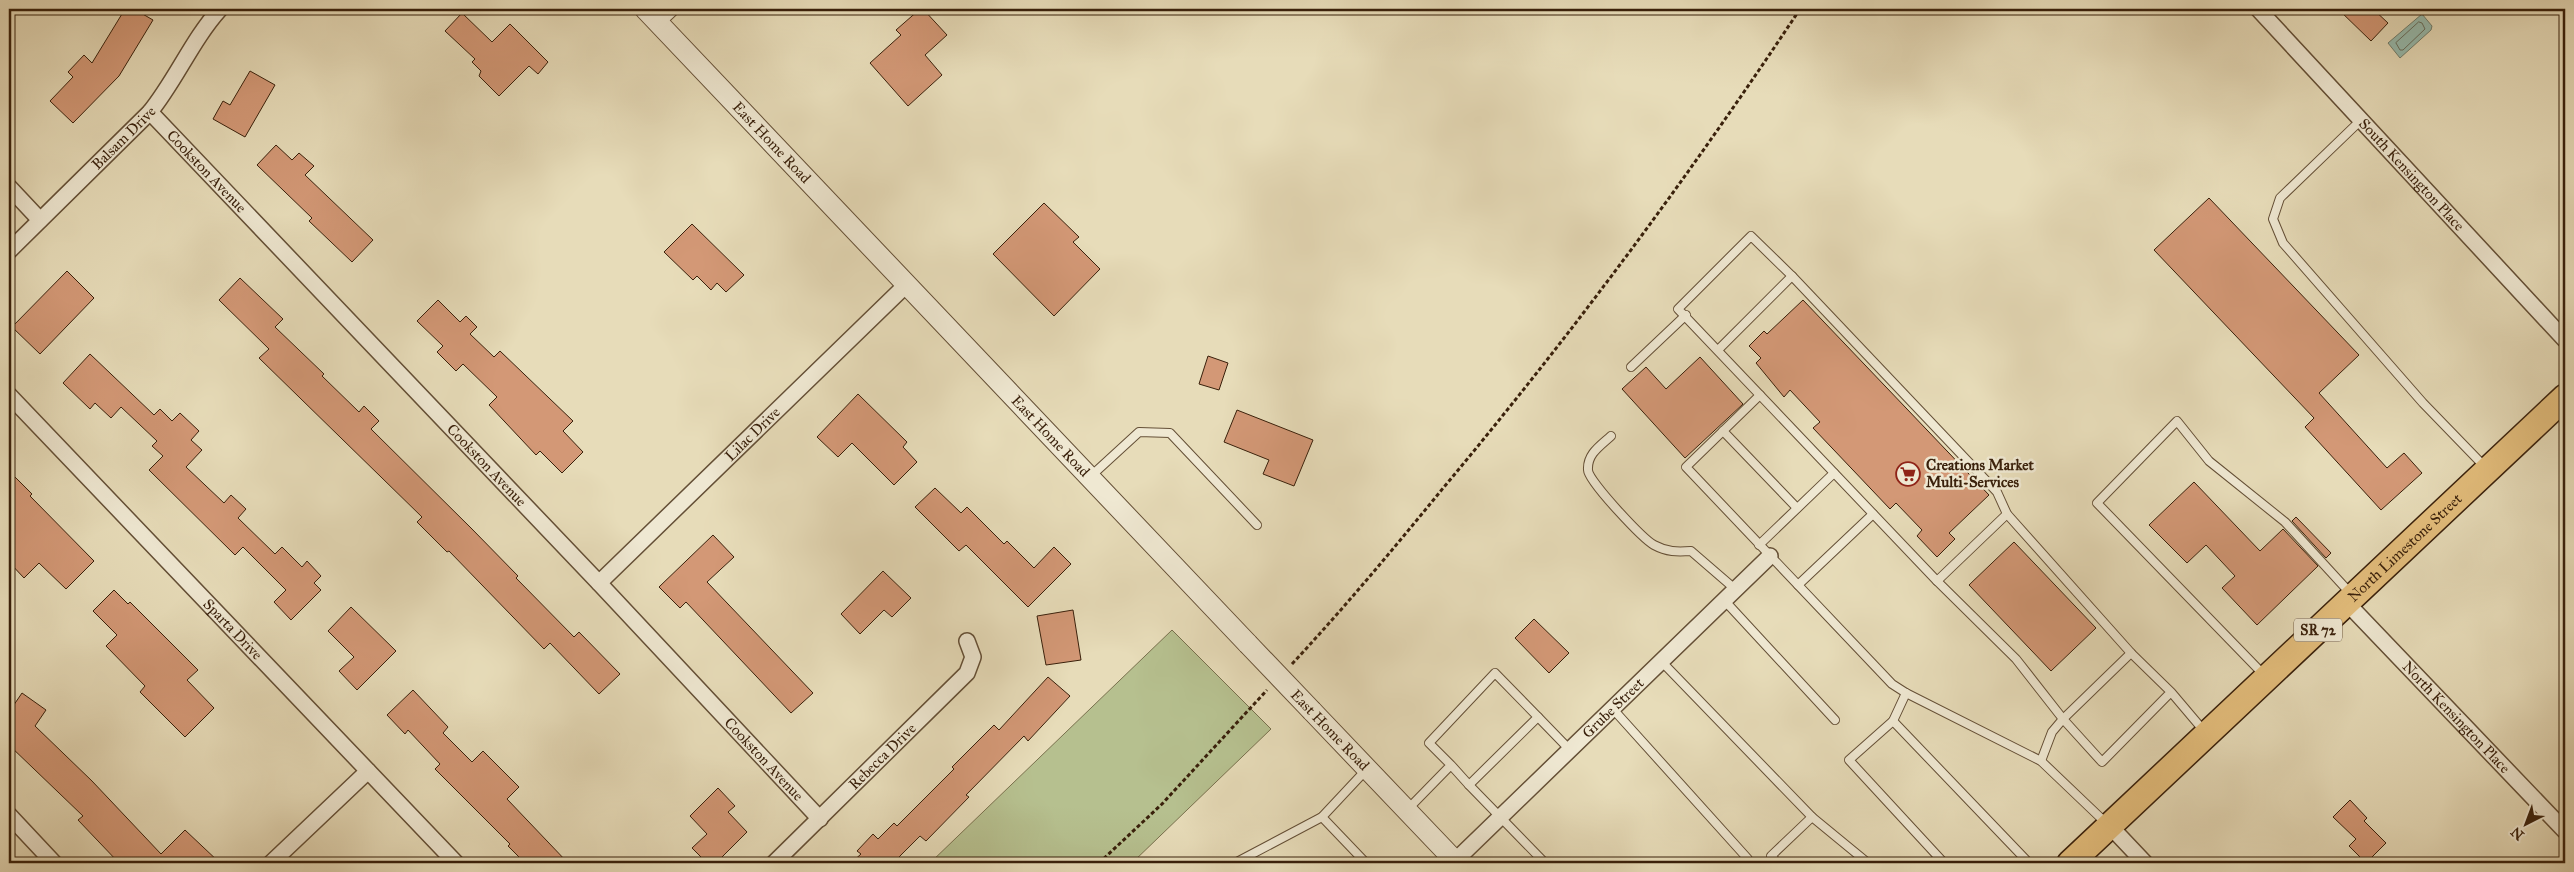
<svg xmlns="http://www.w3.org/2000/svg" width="2574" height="872" font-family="'IM FELL Great Primer',serif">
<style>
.green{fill:#b6c08f;stroke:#78704d}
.water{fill:#97bcaf;stroke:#717e6d}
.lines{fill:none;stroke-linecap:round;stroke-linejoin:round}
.shore{stroke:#686e5d;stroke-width:1}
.building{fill:#d39876;stroke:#39200b}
.service-casing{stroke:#644f36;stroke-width:10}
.minor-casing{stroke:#644f36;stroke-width:18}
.tertiary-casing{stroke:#644f36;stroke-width:22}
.primary-casing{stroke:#39200b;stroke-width:28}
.path{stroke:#39200b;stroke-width:3;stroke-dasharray:4 2.5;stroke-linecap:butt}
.service{stroke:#efe8d2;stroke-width:8}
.minor{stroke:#efe8d2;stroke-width:15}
.tertiary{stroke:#efe8d2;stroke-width:20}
.primary{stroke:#e4be7c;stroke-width:25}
.tertiary-bridge-casing{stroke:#644f36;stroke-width:22;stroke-linecap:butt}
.tertiary-bridge{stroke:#efe8d2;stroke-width:20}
.labels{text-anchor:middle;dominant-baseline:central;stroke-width:5;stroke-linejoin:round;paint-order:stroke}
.shield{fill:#efe8d2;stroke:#705c47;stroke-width:1}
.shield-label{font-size:14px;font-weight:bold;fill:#39200b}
.street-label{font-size:15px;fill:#39200b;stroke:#efe8d2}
.poi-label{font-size:15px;font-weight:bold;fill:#39200b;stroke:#efe8d2;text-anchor:start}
</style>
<rect width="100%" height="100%" fill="#e7dcb9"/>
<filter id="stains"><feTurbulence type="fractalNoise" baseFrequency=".004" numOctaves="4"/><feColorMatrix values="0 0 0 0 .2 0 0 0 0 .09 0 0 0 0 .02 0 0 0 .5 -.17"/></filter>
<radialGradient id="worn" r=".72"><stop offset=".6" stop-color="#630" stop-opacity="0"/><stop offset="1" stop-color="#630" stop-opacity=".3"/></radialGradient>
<path class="green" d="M 1172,630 L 1271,729 L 1132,863 L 930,863 Z"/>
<path class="water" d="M 2422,14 L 2432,26 L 2431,30 L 2400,58 L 2388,43 Z"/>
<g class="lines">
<path class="shore" d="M 2419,22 L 2422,23 L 2425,29 L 2403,50 L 2400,50 L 2396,43 Z"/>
</g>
<g class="building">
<path d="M 125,9 L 134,9 L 153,20 L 119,76 L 73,123 L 50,101 L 73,77 L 68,72 L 84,55 L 92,63 Z"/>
<path d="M 920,9 L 923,9 L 947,35 L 925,55 L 942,75 L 908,106 L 870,63 L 901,35 L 896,30 Z"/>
<path d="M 2338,9 L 2373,9 L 2388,23 L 2371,41 Z"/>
<path d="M 462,13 L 492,42 L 510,24 L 548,62 L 538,74 L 529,66 L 499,96 L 479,76 L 481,71 L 472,62 L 475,59 L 445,31 Z"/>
<path d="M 250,71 L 275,85 L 245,137 L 213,119 L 223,101 L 230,105 Z"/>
<path d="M 276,145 L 292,160 L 299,153 L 314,166 L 305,175 L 373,240 L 352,262 L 309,221 L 312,218 L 257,165 Z"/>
<path d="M 2209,198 L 2359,355 L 2319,393 L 2387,468 L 2404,453 L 2422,473 L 2381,510 L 2305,427 L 2314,418 L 2154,250 Z"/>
<path d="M 1044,203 L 1079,237 L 1073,242 L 1100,269 L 1054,316 L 993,254 Z"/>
<path d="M 692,224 L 744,275 L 726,292 L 717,283 L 711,290 L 697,276 L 693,280 L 664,252 Z"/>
<path d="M 67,271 L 94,298 L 40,354 L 12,327 Z"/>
<path d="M 240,278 L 283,319 L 275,327 L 324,374 L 322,376 L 359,412 L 364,406 L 379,421 L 371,429 L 471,528 L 518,576 L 516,578 L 574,637 L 579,632 L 620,674 L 599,694 L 550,643 L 544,649 L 449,551 L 447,552 L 417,522 L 422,517 L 259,358 L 269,349 L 219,300 Z"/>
<path d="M 438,300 L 460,322 L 466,316 L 477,327 L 470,334 L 494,357 L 500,351 L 573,421 L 563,431 L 583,452 L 562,473 L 540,451 L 536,455 L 489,405 L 497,397 L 463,364 L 456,371 L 437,352 L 443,346 L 417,321 Z"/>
<path d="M 1803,300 L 1989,495 L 1949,533 L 1955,539 L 1937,557 L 1917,536 L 1922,530 L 1896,503 L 1890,509 L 1813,428 L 1820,422 L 1790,390 L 1784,397 L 1756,363 L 1761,358 L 1749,346 L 1764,331 L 1767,334 Z"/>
<path d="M 90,354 L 154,415 L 160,409 L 172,421 L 180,413 L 199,431 L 191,440 L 202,450 L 186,467 L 224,503 L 231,495 L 246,509 L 238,518 L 275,554 L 282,547 L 302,567 L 307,561 L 321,576 L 314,583 L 321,590 L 291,620 L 274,602 L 286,590 L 243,547 L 235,555 L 149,470 L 163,456 L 152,446 L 157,441 L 121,407 L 111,418 L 95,403 L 90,409 L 63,383 Z"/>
<path d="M 1208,356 L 1228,363 L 1219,390 L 1199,384 Z"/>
<path d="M 1700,357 L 1743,404 L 1685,458 L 1622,389 L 1646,367 L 1666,389 Z"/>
<path d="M 858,394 L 907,442 L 903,447 L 917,462 L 894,485 L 852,443 L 838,457 L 817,437 Z"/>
<path d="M 1237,410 L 1313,440 L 1294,486 L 1263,474 L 1269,460 L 1224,442 Z"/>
<path d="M 9,471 L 32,494 L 30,496 L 94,561 L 66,589 L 39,563 L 24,578 L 9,562 Z"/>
<path d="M 2194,482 L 2260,551 L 2283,529 L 2318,566 L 2257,625 L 2222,588 L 2235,576 L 2206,545 L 2187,563 L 2149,525 Z"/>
<path d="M 935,488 L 961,513 L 967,507 L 1004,544 L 1007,541 L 1034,568 L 1054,547 L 1071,564 L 1028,607 L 966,545 L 959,551 L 915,507 Z"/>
<path d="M 2296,517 L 2331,553 L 2326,558 L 2292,521 Z"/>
<path d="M 713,535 L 734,557 L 707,582 L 813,693 L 791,713 L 686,602 L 680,608 L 659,587 Z"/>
<path d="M 2014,542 L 2096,628 L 2051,671 L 1969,585 Z"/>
<path d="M 883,571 L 911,598 L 892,617 L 884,610 L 860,634 L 841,614 Z"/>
<path d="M 114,590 L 128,604 L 130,602 L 198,670 L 187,680 L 214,708 L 185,737 L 140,692 L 145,686 L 106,646 L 117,635 L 93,611 Z"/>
<path d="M 351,607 L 396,651 L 357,690 L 339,671 L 354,657 L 328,631 Z"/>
<path d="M 1073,610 L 1081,660 L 1046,665 L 1037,616 Z"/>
<path d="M 1534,619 L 1569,653 L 1549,673 L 1515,638 Z"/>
<path d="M 1048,677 L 1070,696 L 1028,741 L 1024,736 L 966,795 L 969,797 L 926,841 L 920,836 L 893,863 L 851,863 L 861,854 L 857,851 L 873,834 L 878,839 L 894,823 L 897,826 L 954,769 L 952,767 L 994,725 L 999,730 Z"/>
<path d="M 413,690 L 448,727 L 443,733 L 472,762 L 483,751 L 519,787 L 507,799 L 568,863 L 525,863 L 508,846 L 510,844 L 435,769 L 440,764 L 408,730 L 405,734 L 387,715 Z"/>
<path d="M 22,693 L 46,710 L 35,726 L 92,781 L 161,854 L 185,830 L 220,863 L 119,863 L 78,820 L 83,816 L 9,745 L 9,712 Z"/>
<path d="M 718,788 L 735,806 L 728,812 L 747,832 L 716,863 L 707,863 L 692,848 L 707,834 L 690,816 Z"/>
<path d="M 2350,800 L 2367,818 L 2364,821 L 2386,843 L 2366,863 L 2349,846 L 2356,839 L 2333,817 Z"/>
</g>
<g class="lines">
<g class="service-casing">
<g id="service">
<path d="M 661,23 L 676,9"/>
<path d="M 2361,120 L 2280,198 L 2273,219 L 2283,243 L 2423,403 L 2485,467"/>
<path d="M 1718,350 L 1792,276"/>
<path d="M 1631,367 L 1686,315"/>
<path d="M 1760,395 L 1686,467 L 1892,684 L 1906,693 L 2041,761 L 2106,823"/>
<path d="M 1723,431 L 1797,508"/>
<path d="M 1611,436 C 1600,446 1587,454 1588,470 C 1588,481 1643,539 1654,545 C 1667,552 1677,552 1691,551 L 1735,589"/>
<path d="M 1091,476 L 1139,432 L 1170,433 L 1257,525"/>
<path d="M 1759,545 L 1834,473"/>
<path d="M 1937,581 L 2007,514"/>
<path d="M 1798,585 L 1873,514"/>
<path d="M 1724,600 L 1835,720"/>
<path d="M 1661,661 L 1812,817 L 1868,863"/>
<path d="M 2264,675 L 2097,503 L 2177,421 L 2209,461 L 2285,522 L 2351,594"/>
<path d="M 2171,692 L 2102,762 L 2063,719 L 2016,659 L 1937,581 L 1678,309 L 1751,236 L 1792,276 L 1997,492 L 2007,514 L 2131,653 L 2171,692 L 2204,731"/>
<path d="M 1612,708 L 1748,859"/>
<path d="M 1538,717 L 1570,750"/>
<path d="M 1893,721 L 1906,693"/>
<path d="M 2041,761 L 2052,732 L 2063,719 L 2131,653"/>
<path d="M 1469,785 L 1545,863"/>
<path d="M 1407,810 L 1451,765 L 1429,743 L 1495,673 L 1538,717 L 1469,785 L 1451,765"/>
<path d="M 1235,863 L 1322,817"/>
<path d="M 1366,863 L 1322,817 L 1366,770"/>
<path d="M 1778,863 L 1771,856 L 1812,817"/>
<path d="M 1944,863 L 1849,760 L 1893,721 L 2029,863"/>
</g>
</g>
<g class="minor-casing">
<g id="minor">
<path id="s1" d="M 2258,9 L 2565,340"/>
<path id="s2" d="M 150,112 L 599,583 L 820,819"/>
<path d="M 9,187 L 40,220"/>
<path id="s3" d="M 9,251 L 150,112 C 176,80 192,40 220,9"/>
<path id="s4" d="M 9,395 L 456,863"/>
<path id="s5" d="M 599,583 L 906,285"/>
<path id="s6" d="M 2347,603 L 2565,831"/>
<path d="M 9,815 L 54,863"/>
<path d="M 2110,826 L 2145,863"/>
<path id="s7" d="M 1455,861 L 1770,556"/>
<path d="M 271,863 L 368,771"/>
<path id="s8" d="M 774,863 L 967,673 L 973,657 L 967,641"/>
</g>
</g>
<g class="tertiary-casing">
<g id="tertiary">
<path id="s9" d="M 645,9 L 1248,644"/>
<path d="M 1312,711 L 1457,863"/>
</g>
</g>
<g class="primary-casing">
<g id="primary">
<path id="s10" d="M 2070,863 L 2565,397"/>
</g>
</g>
<g class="path">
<path d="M 1292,664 C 1345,607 1395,547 1444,487 C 1572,334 1690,175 1800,9"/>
<path d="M 1099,863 L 1162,804 L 1267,690"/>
</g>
<use href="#service" class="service"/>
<use href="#minor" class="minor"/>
<use href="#tertiary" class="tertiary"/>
<use href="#primary" class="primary"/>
<g class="tertiary-bridge-casing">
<path id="tertiary-bridge" d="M 1248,644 L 1312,711"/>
</g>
<use href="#tertiary-bridge" class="tertiary-bridge"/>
</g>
<defs>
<g id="supermarket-ring" transform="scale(1.25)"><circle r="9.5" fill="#efe8d2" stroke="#8f2418" stroke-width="1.5"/><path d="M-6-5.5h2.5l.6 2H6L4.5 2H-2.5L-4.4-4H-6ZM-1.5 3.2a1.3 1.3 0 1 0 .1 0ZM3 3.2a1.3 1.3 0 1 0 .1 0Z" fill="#8f2418"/></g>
</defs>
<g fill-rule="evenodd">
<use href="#supermarket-ring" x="1908" y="474"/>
</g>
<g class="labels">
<rect class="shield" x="2294" y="618.5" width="48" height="23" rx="4"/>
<g class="shield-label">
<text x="2318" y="630">SR 72</text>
</g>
<g class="street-label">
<text stroke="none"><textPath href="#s3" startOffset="161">Balsam Drive</textPath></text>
<text stroke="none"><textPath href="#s9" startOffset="184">East Home Road</textPath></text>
<text stroke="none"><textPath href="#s2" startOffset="82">Cookston Avenue</textPath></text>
<text stroke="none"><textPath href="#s1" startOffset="226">South Kensington Place</textPath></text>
<text stroke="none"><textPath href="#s5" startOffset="214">Lilac Drive</textPath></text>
<text stroke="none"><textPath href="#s9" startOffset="589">East Home Road</textPath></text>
<text stroke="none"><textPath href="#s2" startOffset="488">Cookston Avenue</textPath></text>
<text stroke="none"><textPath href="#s10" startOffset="460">North Limestone Street</textPath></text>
<text stroke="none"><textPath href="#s4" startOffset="324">Sparta Drive</textPath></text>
<text stroke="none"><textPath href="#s7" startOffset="220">Grube Street</textPath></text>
<text stroke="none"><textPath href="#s6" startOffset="158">North Kensington Place</textPath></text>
<text transform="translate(1330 730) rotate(46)">East Home Road</text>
<text stroke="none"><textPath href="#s8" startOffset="152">Rebecca Drive</textPath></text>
<text stroke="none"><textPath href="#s2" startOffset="892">Cookston Avenue</textPath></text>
</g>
<g class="poi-label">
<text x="1926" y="465">Creations Market<tspan x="1926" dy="17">Multi-Services</tspan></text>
</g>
</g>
<rect width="2574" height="872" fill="none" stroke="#e7dcb9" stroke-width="30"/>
<rect x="10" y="10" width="2554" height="852" fill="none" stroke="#39200b" stroke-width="2.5"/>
<rect x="15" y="15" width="2544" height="842" fill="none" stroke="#39200b"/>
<g transform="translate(2526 824) rotate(222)" stroke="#efe8d2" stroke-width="4" paint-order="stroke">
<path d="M0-4L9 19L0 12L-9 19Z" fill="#39200b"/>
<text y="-8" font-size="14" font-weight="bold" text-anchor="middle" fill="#39200b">N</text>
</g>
<rect width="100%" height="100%" filter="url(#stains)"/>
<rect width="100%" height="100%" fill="url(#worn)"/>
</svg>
